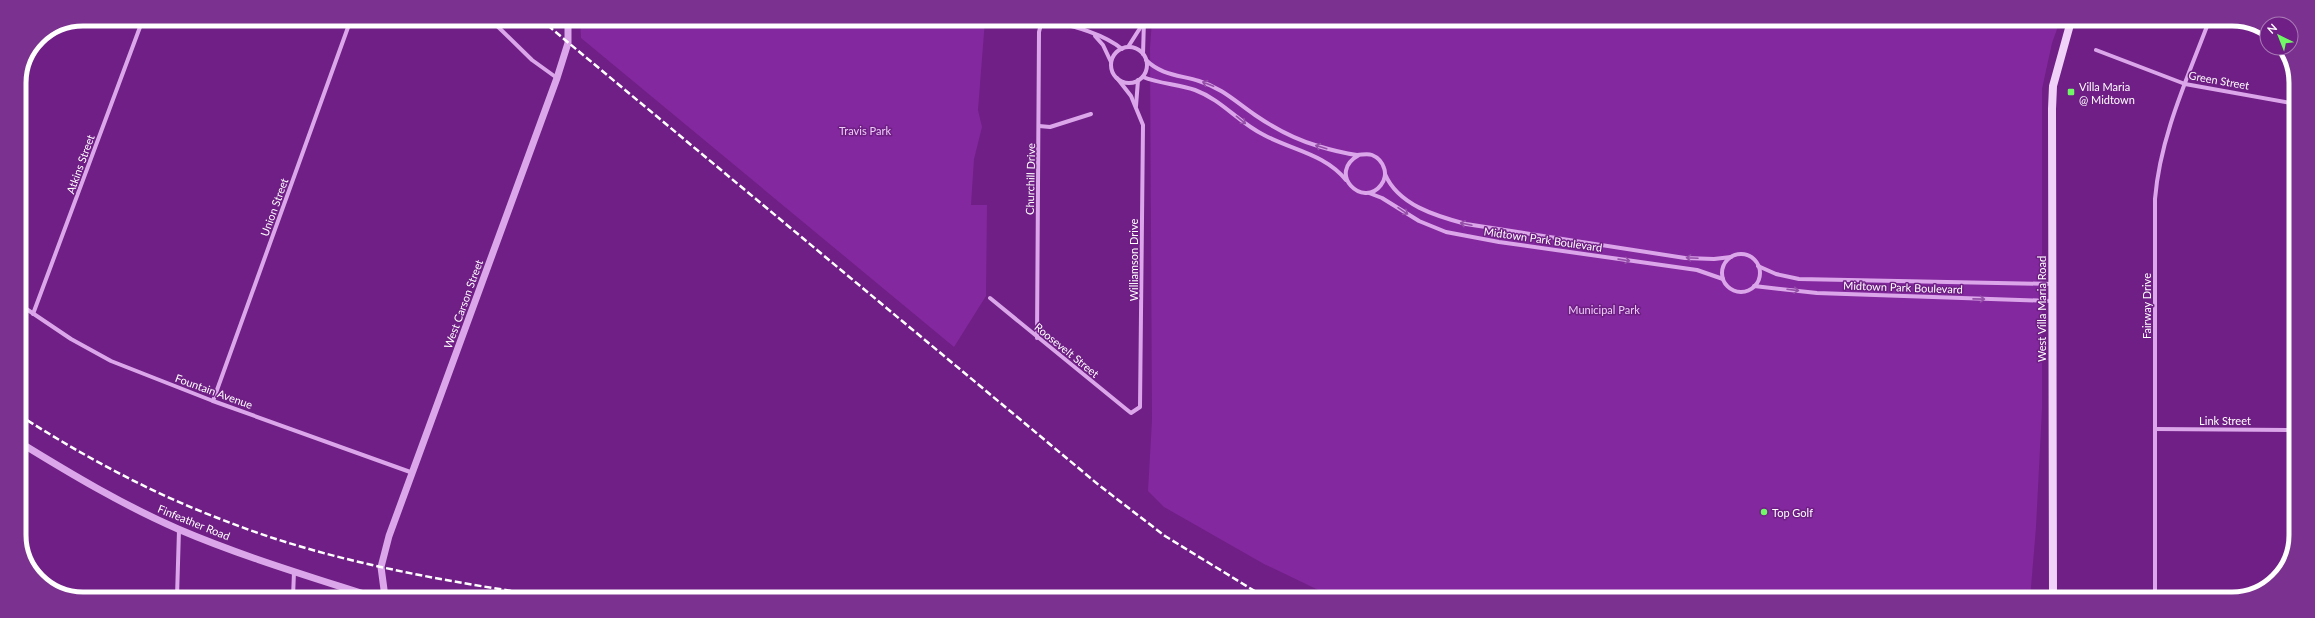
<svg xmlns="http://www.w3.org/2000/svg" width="2315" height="618" font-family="Lato,sans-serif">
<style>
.park{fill:#83289e}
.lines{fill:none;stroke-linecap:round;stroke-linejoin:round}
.minor{stroke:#dba7ea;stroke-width:4}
.tertiary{stroke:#dba7ea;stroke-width:7}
.secondary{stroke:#f0d2f8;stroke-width:8}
.rail{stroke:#fff;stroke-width:2.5;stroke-dasharray:7 3;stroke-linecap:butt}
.oneway{stroke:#954fa8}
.poi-dot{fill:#70f867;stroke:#6f1f85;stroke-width:1.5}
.labels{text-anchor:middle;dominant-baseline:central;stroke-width:3;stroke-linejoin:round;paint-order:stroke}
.street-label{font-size:11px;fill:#fff;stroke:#6f1f85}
.poi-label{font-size:11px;fill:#fff;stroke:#6f1f85;text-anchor:start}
.park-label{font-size:11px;fill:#edccf7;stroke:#6f1f85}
.rim{fill:none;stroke:#fff;stroke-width:5}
</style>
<rect width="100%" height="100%" fill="#6f1f85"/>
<g class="park">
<path d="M 580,19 L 985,20 L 978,110 L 982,127 L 974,159 L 971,205 L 987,205 L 986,296 L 954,347 L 581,38 Z"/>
<path d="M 1152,20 L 2060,21 L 2052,43 L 2042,89 L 2042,409 L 2036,527 L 2030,599 L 1335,598 L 1264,564 L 1164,507 L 1148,491 L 1152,420 L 1150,48 Z"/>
</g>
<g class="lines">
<g class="minor">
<path d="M 490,19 L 532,60 L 557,78"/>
<path d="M 1048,20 C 1072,26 1103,33 1122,49"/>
<path d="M 1095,36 L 1103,45 L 1111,62"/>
<path d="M 1128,47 L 1142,25"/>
<circle cx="1129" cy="65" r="18"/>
<path d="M 2096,50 L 2185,84 L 2296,104"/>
<path d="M 1143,54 L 1144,20"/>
<path d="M 1146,60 C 1161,75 1179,75 1199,81 C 1222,88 1236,102 1255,115 C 1274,128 1297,140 1318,146 C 1331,150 1343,153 1357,155 C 1362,155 1367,153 1372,155 C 1377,157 1382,162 1384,168 C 1386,173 1385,180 1381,185 C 1363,209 1326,173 1359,155"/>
<path d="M 1143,77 C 1160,84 1178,84 1195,90 C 1222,100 1239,123 1264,135 C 1292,150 1325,154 1346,180"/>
<path d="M 1136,106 L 1138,80"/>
<path d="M 1039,126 L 1050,127 L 1091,114"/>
<path d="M 2296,132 L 2291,103 L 2296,92"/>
<path d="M 1385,174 C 1398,205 1436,216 1466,224 L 1685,258 L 1714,259 L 1731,257"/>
<path d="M 1369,193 L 1382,198 L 1419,221 L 1446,232 L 1499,242 L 1697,270 L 1723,279"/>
<circle cx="1741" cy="273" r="19"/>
<path d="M 1758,266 L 1776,274 L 1799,279 L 2052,284"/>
<path d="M 1754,286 L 1817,293 L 2052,301"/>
<path d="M 990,298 L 1126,409 L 1131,413 L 1140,407 L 1143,125 L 1131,96 L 1117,78"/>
<path d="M 19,304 L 71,339 L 111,361 L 213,401 L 413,473"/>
<path d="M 33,314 L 143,19"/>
<path d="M 1037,338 L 1039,32 L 1042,20"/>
<path d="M 213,401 L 351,19"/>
<path d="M 2155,429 L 2294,430"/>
<path d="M 177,597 L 179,530"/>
<path d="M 293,597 L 294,572"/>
<path d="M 2155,599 L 2155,199 C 2160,137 2187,79 2209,21"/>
</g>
<g class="tertiary">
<path d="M 19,442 C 71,474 123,505 178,529 C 241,556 308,576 373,597"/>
<path d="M 385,597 L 381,567 L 389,536 L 557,78 L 568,43 L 568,19"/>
</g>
<path class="secondary" d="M 2053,599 L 2052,109 L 2053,86 L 2071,21"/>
<g class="rail">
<path d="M 540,19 L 1100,486 L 1165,536 L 1266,598"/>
<path d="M 19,415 C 83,456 151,493 223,520 C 326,561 442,581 552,597"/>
</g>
</g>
<defs><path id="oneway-shaft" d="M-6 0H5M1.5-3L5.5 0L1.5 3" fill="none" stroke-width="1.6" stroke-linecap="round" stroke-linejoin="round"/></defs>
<g class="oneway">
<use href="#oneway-shaft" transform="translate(1208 84) rotate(-159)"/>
<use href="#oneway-shaft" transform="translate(1241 120) rotate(39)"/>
<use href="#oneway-shaft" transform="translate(1321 147) rotate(-163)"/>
<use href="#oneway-shaft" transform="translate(1403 211) rotate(34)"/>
<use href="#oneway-shaft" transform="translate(1466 224) rotate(-168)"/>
<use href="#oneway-shaft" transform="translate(1692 258) rotate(-177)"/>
<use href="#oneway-shaft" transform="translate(1624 260) rotate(8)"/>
<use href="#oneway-shaft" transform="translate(1793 290) rotate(7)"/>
<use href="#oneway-shaft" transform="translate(1979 299) rotate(1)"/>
</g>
<g class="poi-dot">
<rect x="2067" y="88" width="8" height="8" rx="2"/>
<circle cx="1764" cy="512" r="4"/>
</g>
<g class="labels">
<g class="street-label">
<text transform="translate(2219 80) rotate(10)">Green Street</text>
<text transform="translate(80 164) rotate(-70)">Atkins Street</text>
<text transform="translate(1030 179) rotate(-89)">Churchill Drive</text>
<text transform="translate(274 207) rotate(-70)">Union Street</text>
<text transform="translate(1543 239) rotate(8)">Midtown Park Boulevard</text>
<text transform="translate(1133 260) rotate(-90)">Williamson Drive</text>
<text transform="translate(1903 287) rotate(2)">Midtown Park Boulevard</text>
<text transform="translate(463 304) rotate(-70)">West Carson Street</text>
<text transform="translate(2146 306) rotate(-90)">Fairway Drive</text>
<text transform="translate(2041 309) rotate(-90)">West Villa Maria Road</text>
<text transform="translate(1067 350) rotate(39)">Roosevelt Street</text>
<text transform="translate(214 391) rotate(20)">Fountain Avenue</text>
<text x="2225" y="420">Link Street</text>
<text transform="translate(194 522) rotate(22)">Finfeather Road</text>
</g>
<g class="poi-label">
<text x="2079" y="86">Villa Maria<tspan x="2079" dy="13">@ Midtown</tspan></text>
<text x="1772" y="512">Top Golf</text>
</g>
<g class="park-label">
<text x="865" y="130">Travis Park</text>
<text x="1604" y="309">Municipal Park</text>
</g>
</g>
<path d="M0 0H2315V618H0ZM83 26H2232A57 57 0 0 1 2289 83V535A57 57 0 0 1 2232 592H83A57 57 0 0 1 26 535V83A57 57 0 0 1 83 26Z" fill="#7b318f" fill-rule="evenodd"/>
<path class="rim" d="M83 26H2232A57 57 0 0 1 2289 83V535A57 57 0 0 1 2232 592H83A57 57 0 0 1 26 535V83A57 57 0 0 1 83 26Z"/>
<g transform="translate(2279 36) rotate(317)"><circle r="19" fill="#6f1f85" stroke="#a979b6"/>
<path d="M0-3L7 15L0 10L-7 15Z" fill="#70f867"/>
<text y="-6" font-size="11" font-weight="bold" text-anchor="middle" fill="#ffffff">N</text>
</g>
</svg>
